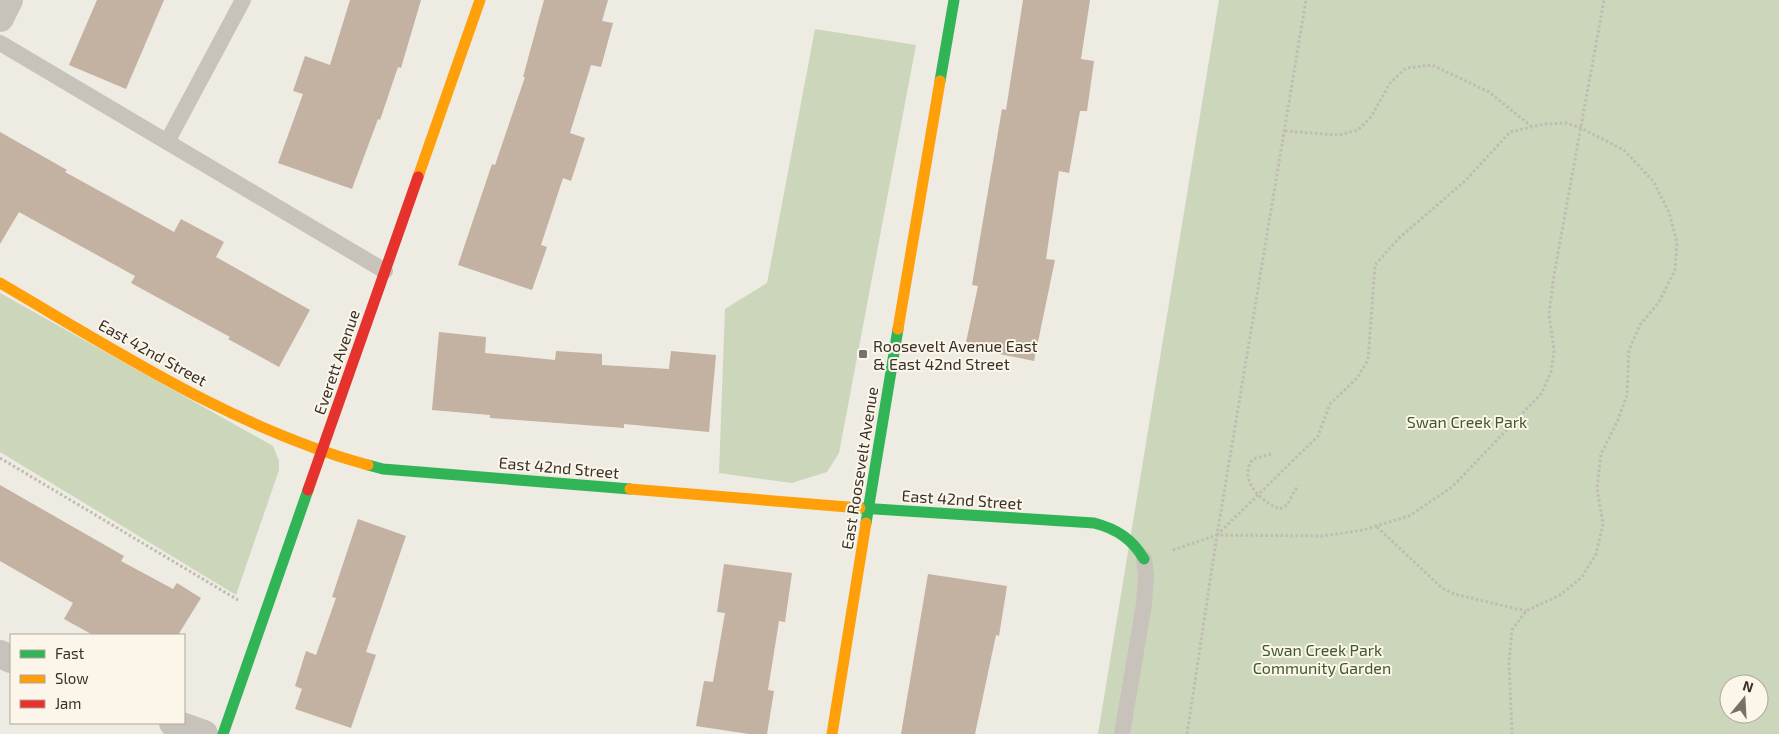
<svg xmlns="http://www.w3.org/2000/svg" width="1779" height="734" font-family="'Exo 2',sans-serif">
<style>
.green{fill:#ccd6bb;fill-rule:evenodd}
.building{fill:#c3b1a2}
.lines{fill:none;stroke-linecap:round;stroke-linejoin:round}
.path{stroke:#c0bbb3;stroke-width:3;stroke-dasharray:2.5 2.5;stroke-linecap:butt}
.lane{stroke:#c8c3ba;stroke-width:16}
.street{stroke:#c8c3ba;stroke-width:28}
.fast{stroke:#30b455;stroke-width:11}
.slow{stroke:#ff9f0a;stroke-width:11}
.jam{stroke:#e5322d;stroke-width:11}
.poi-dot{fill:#787169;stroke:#fbf6e9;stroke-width:2}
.labels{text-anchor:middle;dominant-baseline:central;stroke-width:4;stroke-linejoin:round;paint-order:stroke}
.poi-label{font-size:16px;fill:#393028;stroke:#fbf6e9;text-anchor:start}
.street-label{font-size:16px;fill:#393028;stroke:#fbf6e9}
.park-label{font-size:16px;fill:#40592a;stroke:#fbf6e9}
</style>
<rect width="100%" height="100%" fill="#eeebe2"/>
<g class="green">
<path d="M 1219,0 L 1779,0 L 1779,734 L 1098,734 ZM 1729,684 L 1759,684 L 1759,714 L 1729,714 Z"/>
<path d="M 815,29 L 916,45 L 839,453 L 827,472 L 792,483 L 719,473 L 725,309 L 767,283 Z"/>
<path d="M 0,293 L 273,446 L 279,461 L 279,470 L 236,595 L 0,452 Z"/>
</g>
<g class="building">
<path d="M 97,0 L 164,0 L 126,89 L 69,65 Z"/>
<path d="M 350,0 L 421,0 L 401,68 L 398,67 L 380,120 L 378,119 L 352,189 L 278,163 L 303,94 L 293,91 L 305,56 L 330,65 Z"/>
<path d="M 544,0 L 608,0 L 602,21 L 613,23 L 601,67 L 591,65 L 570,133 L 585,138 L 571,181 L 563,178 L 541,245 L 547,247 L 532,290 L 458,265 L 492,164 L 495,165 L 525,77 L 523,77 Z"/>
<path d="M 1023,0 L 1090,0 L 1081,59 L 1094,61 L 1087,111 L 1080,111 L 1069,173 L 1059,171 L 1046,259 L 1055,260 L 1034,361 L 965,347 L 978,286 L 972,285 L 1002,109 L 1006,110 Z"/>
<path d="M 0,132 L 67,170 L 65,172 L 174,232 L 181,219 L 224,242 L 216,257 L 310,310 L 279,367 L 228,339 L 230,337 L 131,283 L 135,276 L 19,212 L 0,244 Z"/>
<path d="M 439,332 L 486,337 L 485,353 L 555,360 L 556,351 L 602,354 L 602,365 L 669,369 L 671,351 L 716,355 L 709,432 L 624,424 L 624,428 L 490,418 L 490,415 L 432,410 Z"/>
<path d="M 0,485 L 124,556 L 121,561 L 173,589 L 177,583 L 201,598 L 178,635 L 93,635 L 64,619 L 73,603 L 0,561 Z"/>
<path d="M 358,519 L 406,536 L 366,652 L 376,655 L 351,728 L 295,709 L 302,689 L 295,686 L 306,651 L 316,655 L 336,598 L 332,597 Z"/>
<path d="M 724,564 L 792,573 L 785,622 L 779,621 L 768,690 L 774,691 L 767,734 L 749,734 L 696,726 L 704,681 L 713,682 L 725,613 L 717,612 Z"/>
<path d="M 928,574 L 1007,586 L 999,636 L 996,635 L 975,734 L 901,734 Z"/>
</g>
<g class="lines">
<g class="path">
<path d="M 1285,131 L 1339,135 L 1358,130 L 1371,117 L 1390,83 L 1406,68 L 1432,65 L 1489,92 L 1531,126"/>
<path d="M 1271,454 L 1253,459 C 1237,479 1261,502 1280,509 L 1287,505 L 1298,485"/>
<path d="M 0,458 L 238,600"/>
<path d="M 1377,527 L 1442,588 L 1454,594 L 1526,611"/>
<path d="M 1217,535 L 1318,436 L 1330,404 L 1357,378 L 1368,360 L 1375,265 L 1399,238 L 1465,181 L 1510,132 L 1545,124 L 1566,123 L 1581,128 L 1624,150 L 1653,181 L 1669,212 L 1677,243 L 1675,270 L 1659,302 L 1640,325 L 1629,350 L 1627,395 L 1618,420 L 1601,454 L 1597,488 L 1603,524 L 1596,554 L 1582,577 L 1560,595 L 1526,611 L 1512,630 L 1509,663 L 1512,734"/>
<path d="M 1173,550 L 1217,535 L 1323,536 L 1363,530 L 1409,516 L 1452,487 L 1541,394 L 1551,372 L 1554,351 L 1549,314 L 1554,275 L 1604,0"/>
<path d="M 1187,734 L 1217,535 L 1306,0"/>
</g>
<g class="lane">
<path d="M 0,43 L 385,271"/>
<path d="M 167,142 L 243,0"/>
<path d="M 1122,734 L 1144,604 L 1146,575 L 1144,559"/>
</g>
<g class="street">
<path d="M 0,18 L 9,0"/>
<path d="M 0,654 L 11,659"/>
<path d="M 173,723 L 204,734"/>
</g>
<g class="fast">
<path d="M 940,81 L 954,0"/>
<path d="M 368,465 L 383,469 L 630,489"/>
<path d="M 860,508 L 1094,523 C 1117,529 1132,539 1144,559"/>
<path d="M 866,523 L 898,329"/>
<path d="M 223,734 L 308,490"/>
</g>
<g class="slow">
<path d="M 418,177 L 480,0"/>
<path d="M 0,283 C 118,352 236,429 368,465"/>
<path d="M 898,329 L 940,81"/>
<path d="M 630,489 L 860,508"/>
<path d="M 832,734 L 866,523"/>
</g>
<path class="jam" d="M 308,490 L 418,177"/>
</g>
<rect class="poi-dot" x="858" y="349" width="10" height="10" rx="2.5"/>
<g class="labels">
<g class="poi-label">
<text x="873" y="345">Roosevelt Avenue East<tspan x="873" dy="18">&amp; East 42nd Street</tspan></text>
</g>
<g class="street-label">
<text transform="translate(153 352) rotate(29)">East 42nd Street</text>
<text transform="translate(336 362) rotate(-71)">Everett Avenue</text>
<text transform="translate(559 467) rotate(5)">East 42nd Street</text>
<text transform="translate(859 468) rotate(-81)">East Roosevelt Avenue</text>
<text transform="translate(962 499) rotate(4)">East 42nd Street</text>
</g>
<g class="park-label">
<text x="1467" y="421">Swan Creek Park</text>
<text x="1322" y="649">Swan Creek Park<tspan x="1322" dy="18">Community Garden</tspan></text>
</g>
</g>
<rect x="10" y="634" width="175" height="90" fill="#fbf6e9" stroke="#ada79c"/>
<rect x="20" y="650" width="25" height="8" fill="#30b455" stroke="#ada79c"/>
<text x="55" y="659" font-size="15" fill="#393028">Fast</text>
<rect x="20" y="675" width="25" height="8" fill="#ff9f0a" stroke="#ada79c"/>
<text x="55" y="684" font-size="15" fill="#393028">Slow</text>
<rect x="20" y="700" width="25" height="8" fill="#e5322d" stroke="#ada79c"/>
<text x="55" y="709" font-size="15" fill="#393028">Jam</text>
<g transform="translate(1744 699) rotate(18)"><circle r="24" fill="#fbf6e9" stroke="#ada79c"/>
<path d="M0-4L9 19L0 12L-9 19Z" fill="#787169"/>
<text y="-8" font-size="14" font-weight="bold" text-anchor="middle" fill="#393028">N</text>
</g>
</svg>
